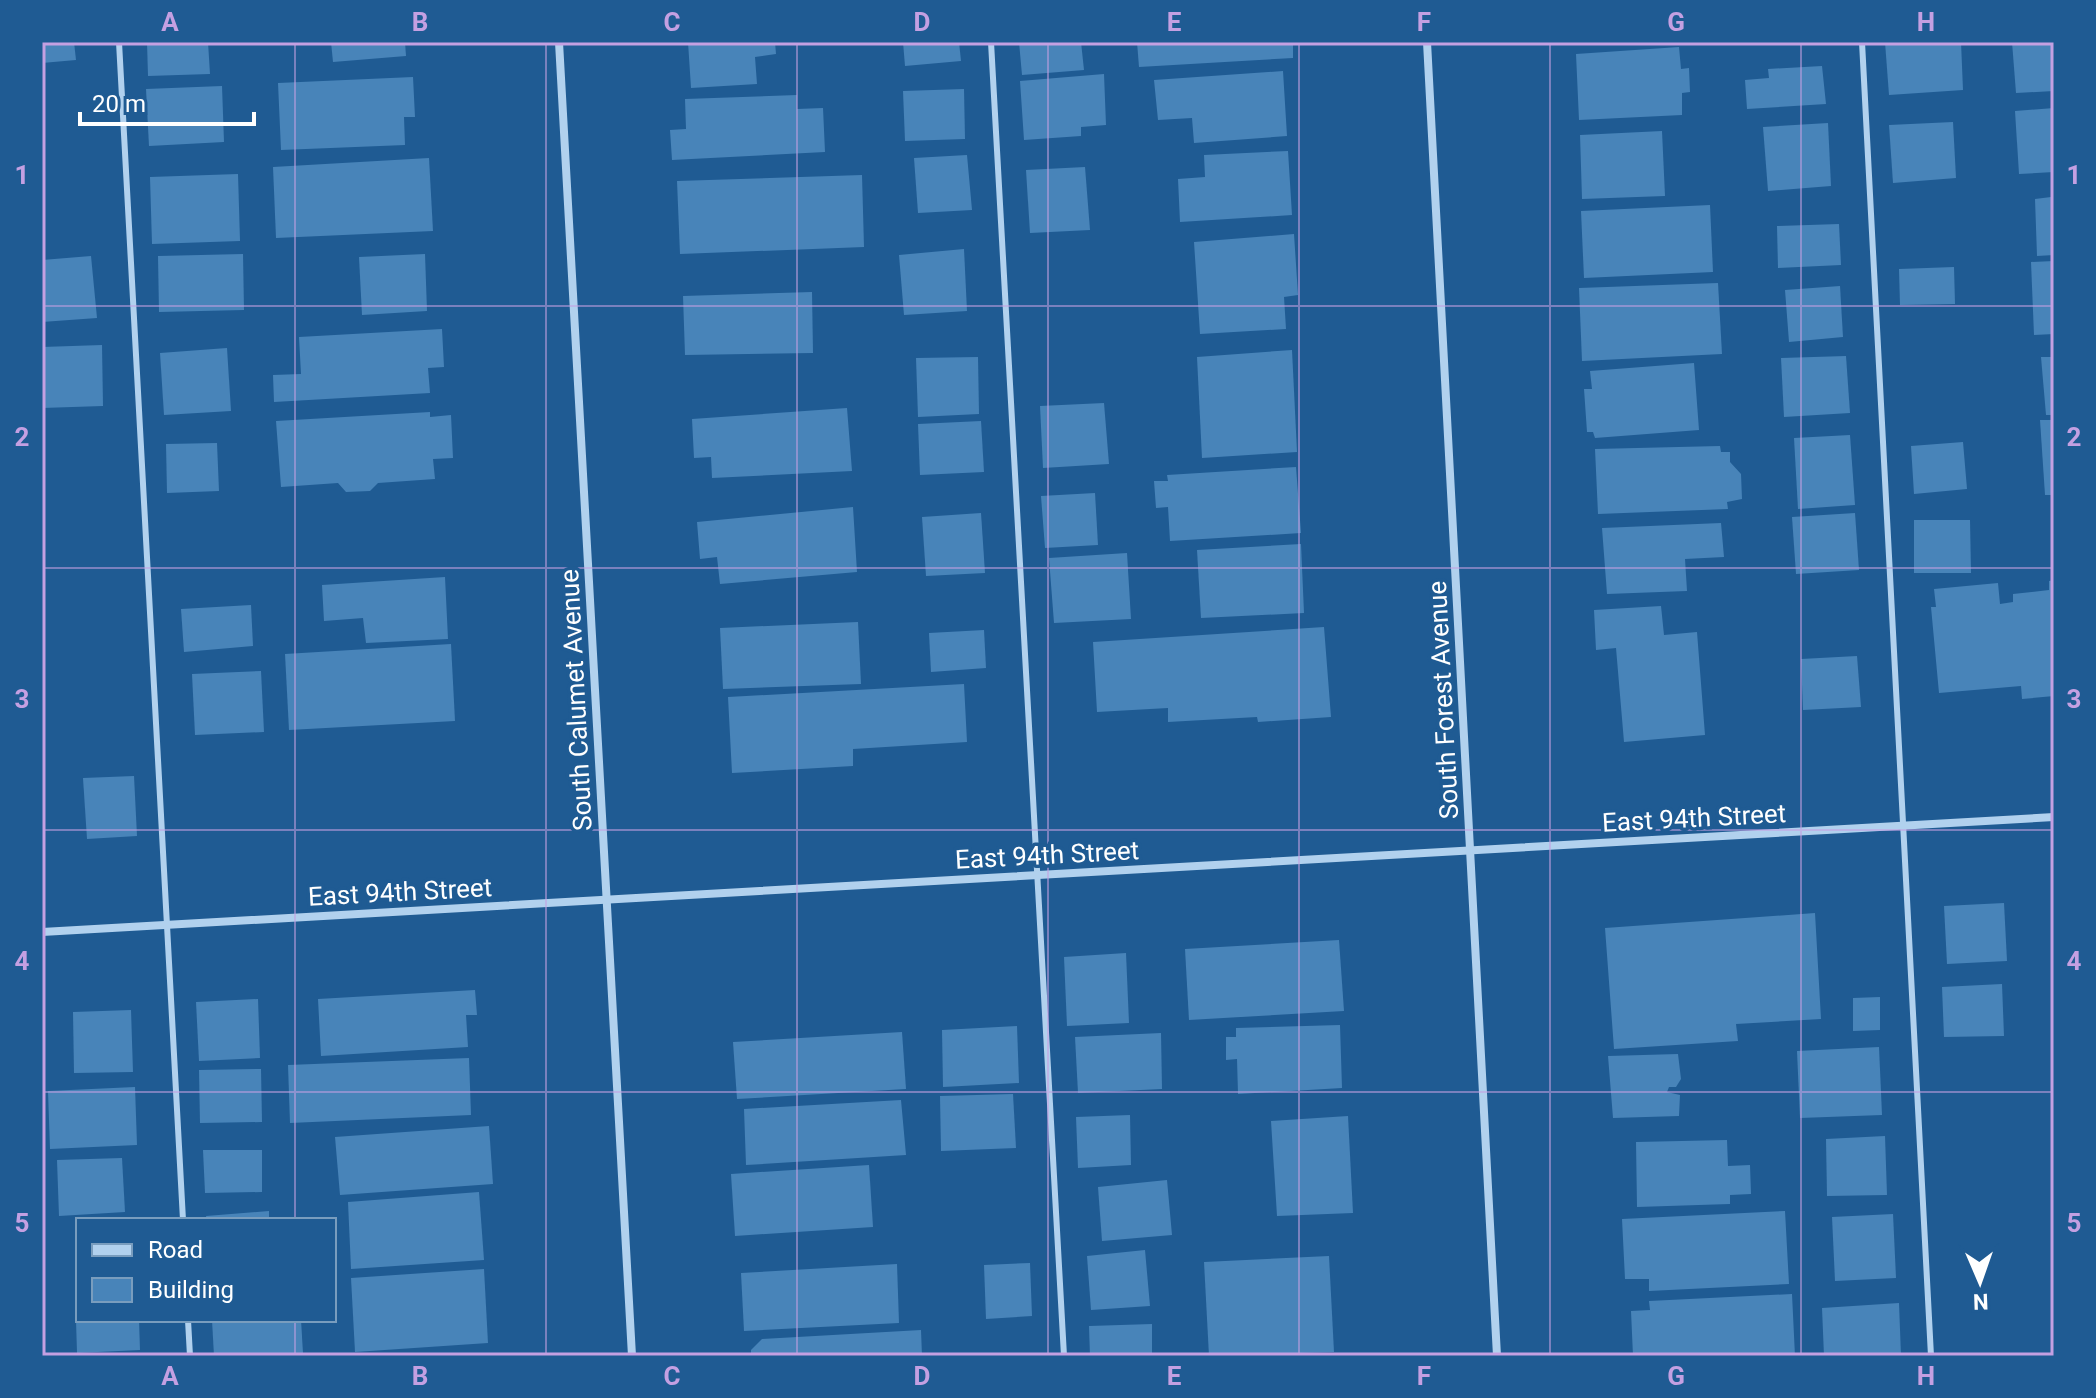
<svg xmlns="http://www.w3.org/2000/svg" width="2096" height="1398" font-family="Roboto,sans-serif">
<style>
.building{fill:#4884b9}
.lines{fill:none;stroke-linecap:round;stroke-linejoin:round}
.service{stroke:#b1d1ee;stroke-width:6}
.minor{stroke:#b1d1ee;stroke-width:8}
.grid{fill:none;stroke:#c4a0e2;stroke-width:2;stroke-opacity:0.55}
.labels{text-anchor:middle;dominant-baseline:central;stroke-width:7;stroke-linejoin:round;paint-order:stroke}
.street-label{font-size:26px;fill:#fff;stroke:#1f5b93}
.neatline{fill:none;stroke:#c4a0e2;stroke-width:3}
.grid-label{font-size:26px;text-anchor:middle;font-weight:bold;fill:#c4a0e2}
</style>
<rect width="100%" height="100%" fill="#1f5b93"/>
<g class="building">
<path d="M 42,42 L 74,42 L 76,60 L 42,63 Z"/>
<path d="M 147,42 L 208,42 L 210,74 L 148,76 Z"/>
<path d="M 331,42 L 405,42 L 406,56 L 333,62 Z"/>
<path d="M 688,42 L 775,42 L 776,54 L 755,57 L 757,84 L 691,88 Z"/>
<path d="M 903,42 L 959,42 L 961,61 L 905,66 Z"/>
<path d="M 1019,42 L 1081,42 L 1084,70 L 1022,75 Z"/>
<path d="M 1137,42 L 1293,42 L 1293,58 L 1139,67 Z"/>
<path d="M 1885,42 L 1961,42 L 1963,90 L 1889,95 Z"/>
<path d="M 2012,42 L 2054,42 L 2054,91 L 2016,93 Z"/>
<path d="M 1679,47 L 1681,69 L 1689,68 L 1690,92 L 1682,93 L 1682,115 L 1579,120 L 1576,54 Z"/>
<path d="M 1822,66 L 1826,104 L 1747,109 L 1745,80 L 1769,78 L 1768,69 Z"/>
<path d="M 1283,71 L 1287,136 L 1194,143 L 1192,118 L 1158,120 L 1154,80 Z"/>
<path d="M 1104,74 L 1106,125 L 1081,127 L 1081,136 L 1024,140 L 1020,81 Z"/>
<path d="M 413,77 L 415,117 L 404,117 L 405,145 L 281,150 L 278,83 Z"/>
<path d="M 222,86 L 224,142 L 149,146 L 146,89 Z"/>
<path d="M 964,89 L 965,139 L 905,141 L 903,91 Z"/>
<path d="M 797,95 L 797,109 L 823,108 L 825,152 L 672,160 L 670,130 L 686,129 L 685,99 Z"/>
<path d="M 2054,108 L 2054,172 L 2019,174 L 2015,111 Z"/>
<path d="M 1953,122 L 1956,178 L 1893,183 L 1889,125 Z"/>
<path d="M 1828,123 L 1831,186 L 1768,191 L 1763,127 Z"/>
<path d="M 1662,131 L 1665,196 L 1582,199 L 1580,135 Z"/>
<path d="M 1288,151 L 1292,215 L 1180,222 L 1178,179 L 1205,177 L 1204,155 Z"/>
<path d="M 967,155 L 972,210 L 918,213 L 914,158 Z"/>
<path d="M 429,158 L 433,231 L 276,238 L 273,167 Z"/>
<path d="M 1085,167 L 1090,230 L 1030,233 L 1026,170 Z"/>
<path d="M 238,174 L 240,241 L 152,244 L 150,177 Z"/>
<path d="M 862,175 L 864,247 L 680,254 L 677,181 Z"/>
<path d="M 2051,179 L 2054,179 L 2054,255 L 2037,256 L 2035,199 L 2051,197 Z"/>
<path d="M 1710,205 L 1713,272 L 1584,278 L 1581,211 Z"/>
<path d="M 1839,224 L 1841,265 L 1778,268 L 1777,226 Z"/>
<path d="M 1294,234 L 1298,295 L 1284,297 L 1286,329 L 1200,334 L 1194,242 Z"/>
<path d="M 964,249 L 967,311 L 904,315 L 899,255 Z"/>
<path d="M 243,254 L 244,310 L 159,312 L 158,256 Z"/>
<path d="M 425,254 L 427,311 L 362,315 L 359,257 Z"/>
<path d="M 91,256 L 97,318 L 42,322 L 42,260 Z"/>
<path d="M 2054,261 L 2054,334 L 2034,335 L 2031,262 Z"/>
<path d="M 1954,267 L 1955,304 L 1900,305 L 1899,269 Z"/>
<path d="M 1718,283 L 1722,354 L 1582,361 L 1579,288 Z"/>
<path d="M 1840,286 L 1843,337 L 1789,342 L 1785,290 Z"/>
<path d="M 812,292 L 813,353 L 685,355 L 683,296 Z"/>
<path d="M 442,329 L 444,367 L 428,368 L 430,393 L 274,402 L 273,375 L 301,374 L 299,337 Z"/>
<path d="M 102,345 L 103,406 L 42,408 L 42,347 Z"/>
<path d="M 227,348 L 231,411 L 164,415 L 160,353 Z"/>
<path d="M 1292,350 L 1297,452 L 1202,458 L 1197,357 Z"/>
<path d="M 1846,356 L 1850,413 L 1784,417 L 1781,358 Z"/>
<path d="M 978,357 L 979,414 L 918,417 L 916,358 Z"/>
<path d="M 2041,357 L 2054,357 L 2054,415 L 2046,415 Z"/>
<path d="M 1694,363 L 1699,430 L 1595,438 L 1593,432 L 1587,432 L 1584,389 L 1592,389 L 1590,371 Z"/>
<path d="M 1104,403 L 1109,464 L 1043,468 L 1040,406 Z"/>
<path d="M 847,408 L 852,471 L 712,478 L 711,457 L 694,458 L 692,419 Z"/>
<path d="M 430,412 L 430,417 L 451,415 L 453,458 L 433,459 L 435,479 L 378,483 L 370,491 L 346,492 L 338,483 L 281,487 L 276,421 Z"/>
<path d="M 2040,420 L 2054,420 L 2054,495 L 2045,495 Z"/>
<path d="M 981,421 L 984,472 L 920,475 L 918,424 Z"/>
<path d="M 1850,435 L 1855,505 L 1798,509 L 1794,438 Z"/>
<path d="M 1963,442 L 1967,489 L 1914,494 L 1911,446 Z"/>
<path d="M 217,443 L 219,491 L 167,493 L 166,444 Z"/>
<path d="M 1720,446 L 1721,452 L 1730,452 L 1730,462 L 1741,474 L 1742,499 L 1727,502 L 1728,509 L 1598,514 L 1595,449 Z"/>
<path d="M 1296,467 L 1301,533 L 1170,541 L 1168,507 L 1156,508 L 1154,481 L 1168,481 L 1167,475 Z"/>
<path d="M 1095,493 L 1098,545 L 1045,548 L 1041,496 Z"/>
<path d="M 853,507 L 857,572 L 720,584 L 717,557 L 700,559 L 697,522 Z"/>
<path d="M 981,513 L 985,573 L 926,576 L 922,517 Z"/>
<path d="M 1855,513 L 1859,570 L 1796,574 L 1792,517 Z"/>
<path d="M 1914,520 L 1970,520 L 1971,573 L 1914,573 Z"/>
<path d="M 1721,523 L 1724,557 L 1685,559 L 1687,591 L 1607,594 L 1602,528 Z"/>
<path d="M 1301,544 L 1304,613 L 1201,618 L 1197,550 Z"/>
<path d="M 1127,553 L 1131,619 L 1054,623 L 1049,558 Z"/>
<path d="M 445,577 L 448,639 L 366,643 L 363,618 L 324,621 L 322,585 Z"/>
<path d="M 2054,580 L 2054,696 L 2022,699 L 2021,686 L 1939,693 L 1931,607 L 1936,607 L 1934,589 L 1998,583 L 2000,604 L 2013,602 L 2013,594 L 2049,590 L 2049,581 Z"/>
<path d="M 251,605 L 253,646 L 184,652 L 181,609 Z"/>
<path d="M 1661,606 L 1664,635 L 1697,632 L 1705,735 L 1624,742 L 1616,648 L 1596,650 L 1594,610 Z"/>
<path d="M 858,622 L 861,684 L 723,689 L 720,628 Z"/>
<path d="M 1324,627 L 1331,717 L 1258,722 L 1257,717 L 1168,722 L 1168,708 L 1097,712 L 1093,642 Z"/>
<path d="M 984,630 L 986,668 L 931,672 L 929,633 Z"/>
<path d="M 451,644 L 455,721 L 289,730 L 285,654 Z"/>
<path d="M 1857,656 L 1861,707 L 1803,710 L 1801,659 Z"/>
<path d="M 261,671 L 264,732 L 195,735 L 192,674 Z"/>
<path d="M 964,684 L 967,742 L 853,749 L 853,766 L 732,773 L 728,697 Z"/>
<path d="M 134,776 L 137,836 L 87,839 L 83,778 Z"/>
<path d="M 2004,903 L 2007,961 L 1947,964 L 1944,906 Z"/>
<path d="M 1815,913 L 1821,1019 L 1736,1024 L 1738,1041 L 1614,1049 L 1605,928 Z"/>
<path d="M 1339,940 L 1344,1011 L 1189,1020 L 1185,949 Z"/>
<path d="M 1126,953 L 1129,1023 L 1067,1026 L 1064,957 Z"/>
<path d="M 2002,984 L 2004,1036 L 1944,1037 L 1942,987 Z"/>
<path d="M 475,990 L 477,1015 L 466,1015 L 468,1047 L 321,1056 L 318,999 Z"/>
<path d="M 1880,997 L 1880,1030 L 1853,1031 L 1853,998 Z"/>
<path d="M 258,999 L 260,1058 L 199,1061 L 196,1002 Z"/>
<path d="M 131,1010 L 133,1072 L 74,1073 L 73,1012 Z"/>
<path d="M 1340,1025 L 1342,1088 L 1238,1094 L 1237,1059 L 1226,1060 L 1226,1037 L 1236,1037 L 1236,1028 Z"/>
<path d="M 1017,1026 L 1019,1083 L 943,1087 L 942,1030 Z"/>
<path d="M 902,1032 L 906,1089 L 737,1099 L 733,1042 Z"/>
<path d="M 1161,1033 L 1162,1089 L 1078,1093 L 1075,1037 Z"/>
<path d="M 1879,1047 L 1882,1115 L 1800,1118 L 1797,1051 Z"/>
<path d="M 1678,1054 L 1681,1079 L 1676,1087 L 1669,1087 L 1667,1092 L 1680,1095 L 1679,1116 L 1613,1118 L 1608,1056 Z"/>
<path d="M 469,1058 L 471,1115 L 290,1123 L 288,1065 Z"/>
<path d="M 261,1069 L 262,1122 L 200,1123 L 199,1070 Z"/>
<path d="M 135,1087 L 137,1145 L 50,1149 L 48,1091 Z"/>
<path d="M 1013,1094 L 1016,1148 L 941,1151 L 940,1096 Z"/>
<path d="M 901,1100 L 906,1155 L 746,1165 L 744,1109 Z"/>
<path d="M 1130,1115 L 1131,1165 L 1078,1168 L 1076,1117 Z"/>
<path d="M 1348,1116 L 1353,1213 L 1277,1216 L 1271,1121 Z"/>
<path d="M 489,1126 L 493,1184 L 340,1195 L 335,1137 Z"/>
<path d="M 1885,1136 L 1887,1195 L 1827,1196 L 1826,1139 Z"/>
<path d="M 1727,1140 L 1728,1166 L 1750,1165 L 1751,1194 L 1730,1195 L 1730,1204 L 1637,1207 L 1636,1142 Z"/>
<path d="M 203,1150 L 262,1150 L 262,1192 L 205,1193 Z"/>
<path d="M 122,1158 L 125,1212 L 59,1216 L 57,1160 Z"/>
<path d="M 869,1165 L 873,1227 L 735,1236 L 731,1174 Z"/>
<path d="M 1167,1180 L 1172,1235 L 1102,1241 L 1098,1187 Z"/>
<path d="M 479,1192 L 484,1260 L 351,1269 L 348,1202 Z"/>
<path d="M 269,1211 L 269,1220 L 207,1220 L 206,1216 Z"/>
<path d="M 1785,1211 L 1789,1284 L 1649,1291 L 1649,1279 L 1625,1279 L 1622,1219 Z"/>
<path d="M 1893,1214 L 1896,1278 L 1835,1281 L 1832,1217 Z"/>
<path d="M 1145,1250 L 1150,1306 L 1091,1310 L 1087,1256 Z"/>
<path d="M 1329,1256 L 1334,1352 L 1209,1356 L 1204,1262 Z"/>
<path d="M 1030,1263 L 1032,1316 L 986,1319 L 984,1265 Z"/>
<path d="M 897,1264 L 899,1323 L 744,1331 L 741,1273 Z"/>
<path d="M 484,1269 L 488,1343 L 355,1352 L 351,1278 Z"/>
<path d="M 1792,1294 L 1795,1356 L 1633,1356 L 1631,1311 L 1650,1310 L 1649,1301 Z"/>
<path d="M 1899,1303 L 1901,1356 L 1824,1356 L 1822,1308 Z"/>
<path d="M 76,1320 L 139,1320 L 140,1350 L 77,1353 Z"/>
<path d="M 212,1320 L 301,1320 L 303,1353 L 214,1356 Z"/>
<path d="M 1152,1324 L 1152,1356 L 1090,1356 L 1089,1326 Z"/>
<path d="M 921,1330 L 922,1356 L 751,1356 L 751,1350 L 762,1339 Z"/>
</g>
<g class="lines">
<g class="service">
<path d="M 119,42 L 183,1220"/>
<path d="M 991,42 L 1064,1356"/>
<path d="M 1862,42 L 1931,1356"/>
<path d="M 188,1320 L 190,1356"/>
</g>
<g class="minor">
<path d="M 559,42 L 632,1356"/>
<path d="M 1427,42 L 1497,1356"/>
<path d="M 42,932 L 2054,817"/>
</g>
</g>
<path class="grid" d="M 295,42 L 295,1220M 546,42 L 546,1356M 797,42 L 797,1356M 1048,42 L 1048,1356M 1299,42 L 1299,1356M 1550,42 L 1550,1356M 1801,42 L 1801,1356M 42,306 L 2054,306M 42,568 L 2054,568M 42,830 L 2054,830M 42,1092 L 2054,1092M 295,1320 L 295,1356"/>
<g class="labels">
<g class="street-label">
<text transform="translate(576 700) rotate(-93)">South Calumet Avenue</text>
<text transform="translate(1443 700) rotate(-93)">South Forest Avenue</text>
<text transform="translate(1694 818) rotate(-3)">East 94th Street</text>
<text transform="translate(1047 855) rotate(-3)">East 94th Street</text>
<text transform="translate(400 892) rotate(-3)">East 94th Street</text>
</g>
</g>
<rect width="2096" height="1398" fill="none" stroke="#1f5b93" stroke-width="88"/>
<rect x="76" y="1218" width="260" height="104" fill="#1f5b93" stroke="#799dbe" stroke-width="2"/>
<rect x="92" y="1244" width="40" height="12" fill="#b1d1ee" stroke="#799dbe" stroke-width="2"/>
<text x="148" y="1258" font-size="24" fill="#ffffff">Road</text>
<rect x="92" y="1278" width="40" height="24" fill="#4884b9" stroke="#799dbe" stroke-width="2"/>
<text x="148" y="1298" font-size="24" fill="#ffffff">Building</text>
<g transform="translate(1980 1282) rotate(178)" stroke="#1f5b93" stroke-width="6" paint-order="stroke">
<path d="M0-6L14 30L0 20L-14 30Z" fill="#ffffff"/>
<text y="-12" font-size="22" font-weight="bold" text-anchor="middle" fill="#ffffff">N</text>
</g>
<path d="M80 112v12h174v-12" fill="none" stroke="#ffffff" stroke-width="4"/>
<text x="92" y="112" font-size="24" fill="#ffffff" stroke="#1f5b93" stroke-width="6" paint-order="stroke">20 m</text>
<rect x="44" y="44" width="2008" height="1310" class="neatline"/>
<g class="grid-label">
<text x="170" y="31">A</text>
<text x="420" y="31">B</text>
<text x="672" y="31">C</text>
<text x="922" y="31">D</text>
<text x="1174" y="31">E</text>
<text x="1424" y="31">F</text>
<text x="1676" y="31">G</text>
<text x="1926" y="31">H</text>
<text x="22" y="184">1</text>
<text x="2074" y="184">1</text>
<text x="22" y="446">2</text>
<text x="2074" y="446">2</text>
<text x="22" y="708">3</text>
<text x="2074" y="708">3</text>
<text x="22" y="970">4</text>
<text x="2074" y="970">4</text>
<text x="22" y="1232">5</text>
<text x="2074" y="1232">5</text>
<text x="170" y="1385">A</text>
<text x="420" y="1385">B</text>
<text x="672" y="1385">C</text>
<text x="922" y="1385">D</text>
<text x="1174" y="1385">E</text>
<text x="1424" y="1385">F</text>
<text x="1676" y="1385">G</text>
<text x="1926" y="1385">H</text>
</g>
</svg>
